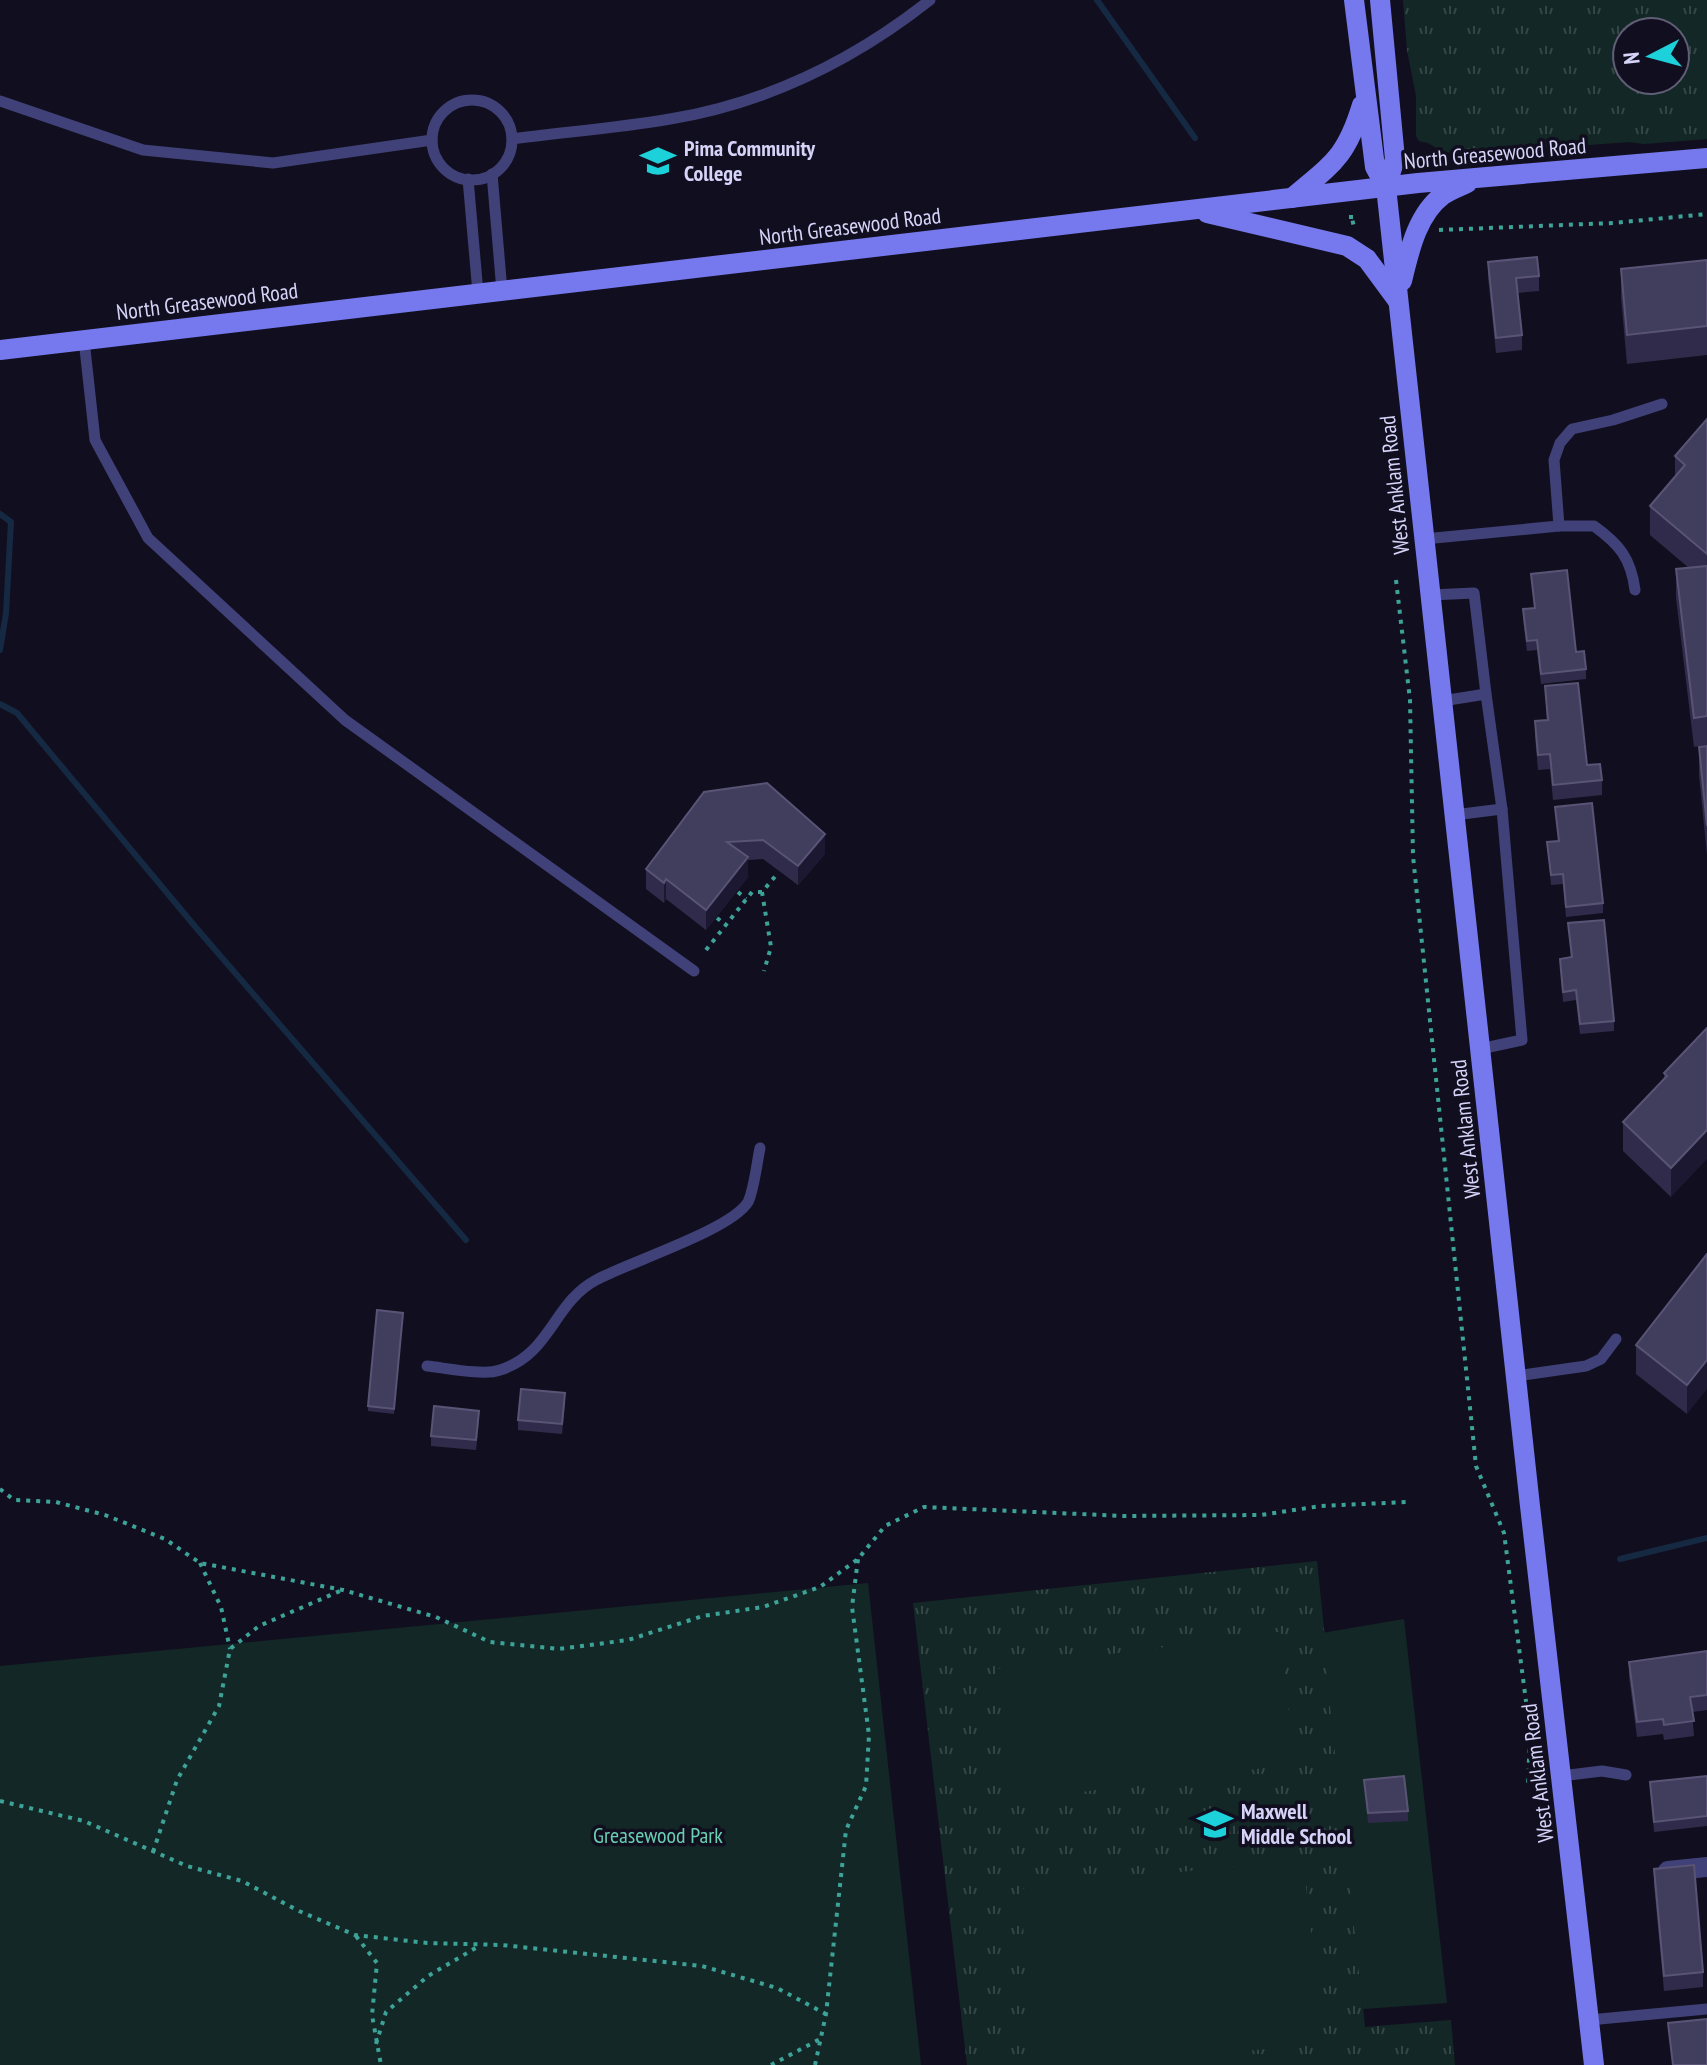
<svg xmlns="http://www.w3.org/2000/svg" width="1707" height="2065" font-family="'PT Sans Narrow',sans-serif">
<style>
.grass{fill:url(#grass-tufts);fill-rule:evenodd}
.park{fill:#132826}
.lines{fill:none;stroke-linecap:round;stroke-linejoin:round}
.stream{stroke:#152943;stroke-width:6}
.path{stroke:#3da398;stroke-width:4;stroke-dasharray:4 6;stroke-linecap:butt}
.lane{stroke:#404178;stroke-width:11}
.street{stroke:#404178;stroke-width:20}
.secondary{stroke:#7679ed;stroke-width:20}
.wall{fill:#302b4a}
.shaded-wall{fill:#1c1831}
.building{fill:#413d5d;stroke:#595475;stroke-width:2}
.labels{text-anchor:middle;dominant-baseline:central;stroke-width:7;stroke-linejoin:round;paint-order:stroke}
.poi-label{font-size:22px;font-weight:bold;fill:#d6d3f9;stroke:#110f1f;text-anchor:start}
.street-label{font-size:22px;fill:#d6d3f9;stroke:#110f1f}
.park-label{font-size:22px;fill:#69cfb1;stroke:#110f1f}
</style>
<defs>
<pattern id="grass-tufts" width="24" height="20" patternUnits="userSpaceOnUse" patternTransform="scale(2)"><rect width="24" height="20" fill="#132826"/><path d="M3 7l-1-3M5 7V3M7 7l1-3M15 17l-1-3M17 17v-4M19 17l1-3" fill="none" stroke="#354646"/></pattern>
</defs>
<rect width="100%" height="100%" fill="#110f1f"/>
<g class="grass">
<path d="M 1403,0 L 1707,0 L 1707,139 L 1644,144 L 1629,142 L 1466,154 L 1443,152 L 1428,143 L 1419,141 L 1416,136 L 1416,96 L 1407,50 ZM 1675,32 L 1675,80 L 1627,80 L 1627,32 Z"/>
<path d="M 1317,1561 L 1365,2027 L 1451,2020 L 1455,2065 L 967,2065 L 913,1603 Z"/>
</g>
<g class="park">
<path d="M 868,1583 L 921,2065 L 0,2065 L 0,1666 Z"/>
<path d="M 1404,1619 L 1447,2003 L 1363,2009 L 1322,1633 Z"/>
<path d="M 1279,1632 L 1295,1764 L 1013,1801 L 996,1669 Z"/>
<path d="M 1303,1859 L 1323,2043 L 1112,2065 L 1038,2065 L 1019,1889 Z"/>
</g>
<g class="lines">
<g class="stream">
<path d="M 1097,0 L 1195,138"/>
<path d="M 0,514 L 11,522 L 6,613 L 0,650"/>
<path d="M 0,704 L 17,713 L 198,930 L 466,1240"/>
<path d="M 1620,1559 L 1707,1538"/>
</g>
<g class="path">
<path d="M 1351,215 L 1351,225"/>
<path d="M 1351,223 L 1360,221"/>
<path d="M 1439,230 L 1613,223 L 1707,214"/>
<path d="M 1396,580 L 1410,700 L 1413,856 L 1476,1466 L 1504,1533 L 1530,1732 L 1528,1786"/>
<path d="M 738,892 L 746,899"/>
<path d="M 762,892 L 771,947 L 764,971"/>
<path d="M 717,918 L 726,925"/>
<path d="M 706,950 L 752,892 L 762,892 L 778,873"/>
<path d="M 0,1489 L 14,1500 L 56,1502 L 105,1515 L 165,1539 L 200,1563 L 343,1590 L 436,1617 L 490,1642 L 559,1649 L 628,1640 L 703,1616 L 763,1607 L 820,1587 L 858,1559 L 885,1526 L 924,1507 L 1124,1516 L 1261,1515 L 1321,1506 L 1406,1502"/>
<path d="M 200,1563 L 221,1607 L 230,1649"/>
<path d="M 0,1801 L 84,1821 L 187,1866 L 242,1881 L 299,1911 L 355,1935 L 427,1943 L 502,1945 L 702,1966 L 777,1988 L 826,2014"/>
<path d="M 153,1852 L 177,1780 L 219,1706 L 230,1649 L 259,1626 L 340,1591"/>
<path d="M 356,1936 L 377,1963 L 372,2015 L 381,2065"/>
<path d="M 376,2044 L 386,2012 L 428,1976 L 479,1946"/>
<path d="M 771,2065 L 822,2038"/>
<path d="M 815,2065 L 826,2014 L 846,1830 L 866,1786 L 869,1735 L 852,1607 L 858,1559"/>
</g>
<g class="lane">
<circle cx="472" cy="140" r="40"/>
<path d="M 0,101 L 143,150 L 273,163 L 432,140"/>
<path d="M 512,139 C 565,132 618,128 670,119 C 767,103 854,60 930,0"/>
<path d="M 492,174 L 502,291"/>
<path d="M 468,179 L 478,293"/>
<path d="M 84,340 L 95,440 L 148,538 L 345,720 L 694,971"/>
<path d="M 1559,526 L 1554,460 L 1560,443 L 1572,429 L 1613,420 L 1662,404"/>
<path d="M 1424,539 L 1559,526 L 1594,526 C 1619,544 1631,558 1635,590"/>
<path d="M 1431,595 L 1474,593 L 1486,694"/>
<path d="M 1442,701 L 1486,694 L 1502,809"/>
<path d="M 1454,815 L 1502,809 L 1522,1040 L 1480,1049"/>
<path d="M 427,1366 C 446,1368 484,1376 500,1370 C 551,1354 553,1303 596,1280 C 629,1262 731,1230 748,1202 C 754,1190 757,1162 760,1148"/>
<path d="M 1516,1376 L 1586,1366 L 1601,1359 L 1616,1339"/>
<path d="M 1561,1776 L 1602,1771 L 1626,1775"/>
<path d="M 1589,2020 L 1707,2009"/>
</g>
<path class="street" d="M 1668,1871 L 1707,1867"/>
<g class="secondary">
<path d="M 1354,0 L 1375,167 L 1386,187 L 1530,1506 L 1594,2065"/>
<path d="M 1380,0 L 1395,159 L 1386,187"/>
<path d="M 1292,198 C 1332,164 1346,158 1362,105"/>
<path d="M 1207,213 L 1347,246 L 1367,259 L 1398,301"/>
<path d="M 1402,281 C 1409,252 1417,214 1443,195 C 1450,190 1459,187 1467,183"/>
<path d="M 0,350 L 1418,183 L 1707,158"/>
</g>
</g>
<g class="wall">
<path d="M 1707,260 L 1707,355 L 1627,364 L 1621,298 L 1621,269 Z"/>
<path d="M 1488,262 L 1539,276 L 1539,291 L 1517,293 L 1522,335 L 1522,350 L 1496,353 L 1488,277 Z"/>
<path d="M 1707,419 L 1707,745 L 1694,747 L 1676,598 L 1676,569 L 1689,568 L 1650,535 L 1650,506 L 1675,476 L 1675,456 Z"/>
<path d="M 1531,574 L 1586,669 L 1586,679 L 1541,684 L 1537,650 L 1527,651 L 1523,619 L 1523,609 L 1534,608 Z"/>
<path d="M 1545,686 L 1587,765 L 1602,780 L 1602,795 L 1553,800 L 1550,769 L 1538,770 L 1535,736 L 1535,721 L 1547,720 Z"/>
<path d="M 1707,746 L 1707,855 L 1699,775 L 1699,747 Z"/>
<path d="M 767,783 L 825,854 L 798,885 L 763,859 L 748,860 L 748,877 L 706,930 L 666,899 L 664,903 L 646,889 L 646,869 Z"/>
<path d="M 1555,807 L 1603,903 L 1603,913 L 1566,917 L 1563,884 L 1551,885 L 1547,842 L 1558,841 Z"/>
<path d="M 1568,923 L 1614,1021 L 1614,1031 L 1580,1034 L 1576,1000 L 1563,1002 L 1560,959 L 1571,958 Z"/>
<path d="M 1707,1028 L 1671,1197 L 1623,1151 L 1623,1122 L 1664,1079 L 1664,1073 Z"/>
<path d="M 1707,1254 L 1687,1414 L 1636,1374 L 1636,1345 Z"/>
<path d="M 403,1313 L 394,1414 L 368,1411 L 368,1406 Z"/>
<path d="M 565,1403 L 562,1434 L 518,1430 L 518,1420 Z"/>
<path d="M 479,1421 L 476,1450 L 431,1446 L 431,1436 Z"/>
<path d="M 1707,1651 L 1707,1710 L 1692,1712 L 1694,1736 L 1664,1740 L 1663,1734 L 1637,1737 L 1629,1677 L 1629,1662 Z"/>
<path d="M 1707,1776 L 1707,1826 L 1654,1832 L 1650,1782 Z"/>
<path d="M 1364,1780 L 1408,1811 L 1408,1821 L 1368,1823 Z"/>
<path d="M 1654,1869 L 1703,1972 L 1703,1987 L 1664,1991 L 1654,1884 Z"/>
</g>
<g class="shaded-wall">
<path d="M 825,834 L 825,854 L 798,885 L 798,866 Z"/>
<path d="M 748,857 L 748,877 L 706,930 L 706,910 Z"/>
<path d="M 666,879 L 666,899 L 664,903 L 664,883 Z"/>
<path d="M 1707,1130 L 1707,1159 L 1671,1197 L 1671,1168 Z"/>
<path d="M 1707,1360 L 1707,1389 L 1687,1414 L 1687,1385 Z"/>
</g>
<g class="building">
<path d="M 1537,257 L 1539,276 L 1516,278 L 1522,335 L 1496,338 L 1488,262 Z"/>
<path d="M 1707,260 L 1707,326 L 1627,335 L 1621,269 Z"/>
<path d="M 1707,419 L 1707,554 L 1650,506 L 1685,465 L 1675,456 Z"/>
<path d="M 1707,566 L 1707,716 L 1694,718 L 1676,569 Z"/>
<path d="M 1567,570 L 1576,652 L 1584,651 L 1586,669 L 1541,674 L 1537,640 L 1527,641 L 1523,609 L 1535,608 L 1531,574 Z"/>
<path d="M 1578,683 L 1587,765 L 1600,764 L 1602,780 L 1553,785 L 1550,754 L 1538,755 L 1535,721 L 1548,720 L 1545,686 Z"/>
<path d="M 1707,746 L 1707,826 L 1699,747 Z"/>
<path d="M 767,783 L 825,834 L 798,866 L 763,840 L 727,842 L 748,857 L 706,910 L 666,879 L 664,883 L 646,869 L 704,792 Z"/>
<path d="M 1592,803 L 1603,903 L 1566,907 L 1563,874 L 1551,875 L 1547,842 L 1559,841 L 1555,807 Z"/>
<path d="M 1604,920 L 1614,1021 L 1580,1024 L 1576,990 L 1563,992 L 1560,959 L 1572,957 L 1568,923 Z"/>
<path d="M 1707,1028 L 1707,1130 L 1671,1168 L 1623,1122 L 1667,1076 L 1664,1073 Z"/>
<path d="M 1707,1254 L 1707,1360 L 1687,1385 L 1636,1345 Z"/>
<path d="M 377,1310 L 403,1313 L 394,1409 L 368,1406 Z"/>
<path d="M 521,1389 L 565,1393 L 562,1424 L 518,1420 Z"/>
<path d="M 434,1406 L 479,1411 L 476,1440 L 431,1436 Z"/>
<path d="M 1707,1651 L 1707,1695 L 1690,1697 L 1694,1721 L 1664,1725 L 1663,1719 L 1637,1722 L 1629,1662 Z"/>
<path d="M 1404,1776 L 1408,1811 L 1368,1813 L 1364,1780 Z"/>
<path d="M 1707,1776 L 1707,1816 L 1654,1822 L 1650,1782 Z"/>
<path d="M 1694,1865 L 1703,1972 L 1664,1976 L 1654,1869 Z"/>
<path d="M 1707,2019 L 1707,2065 L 1673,2065 L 1668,2023 Z"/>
</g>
<defs>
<g id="university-bare" transform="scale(2.76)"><path d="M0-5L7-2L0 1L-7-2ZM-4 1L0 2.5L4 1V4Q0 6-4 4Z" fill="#1dd1db" stroke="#110f1f" stroke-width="2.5" paint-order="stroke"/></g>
<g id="school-bare" transform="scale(2.76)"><path d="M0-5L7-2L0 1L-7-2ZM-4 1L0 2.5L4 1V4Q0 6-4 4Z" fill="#1dd1db" stroke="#110f1f" stroke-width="2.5" paint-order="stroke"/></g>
</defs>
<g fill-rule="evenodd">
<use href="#university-bare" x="658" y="161"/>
<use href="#school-bare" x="1215" y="1824"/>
</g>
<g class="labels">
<g class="poi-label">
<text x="684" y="148">Pima Community<tspan x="684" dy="25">College</tspan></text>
<text x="1241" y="1811">Maxwell<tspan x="1241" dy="25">Middle School</tspan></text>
</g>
<g class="street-label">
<text transform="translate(1495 153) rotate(-5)">North Greasewood Road</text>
<text transform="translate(850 226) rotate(-7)">North Greasewood Road</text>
<text transform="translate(207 301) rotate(-7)">North Greasewood Road</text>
<text transform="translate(1394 485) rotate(-96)">West Anklam Road</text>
<text transform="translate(1465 1129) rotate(-96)">West Anklam Road</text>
<text transform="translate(1537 1773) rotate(-97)">West Anklam Road</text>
</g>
<g class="park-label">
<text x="658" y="1835">Greasewood Park</text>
</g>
</g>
<g transform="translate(1651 56) rotate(264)"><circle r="38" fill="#110f1f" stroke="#605d76" stroke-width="2"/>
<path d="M0-6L14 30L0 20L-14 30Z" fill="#1dd1db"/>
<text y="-12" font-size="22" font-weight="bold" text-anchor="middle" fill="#d6d3f9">N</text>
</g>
</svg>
